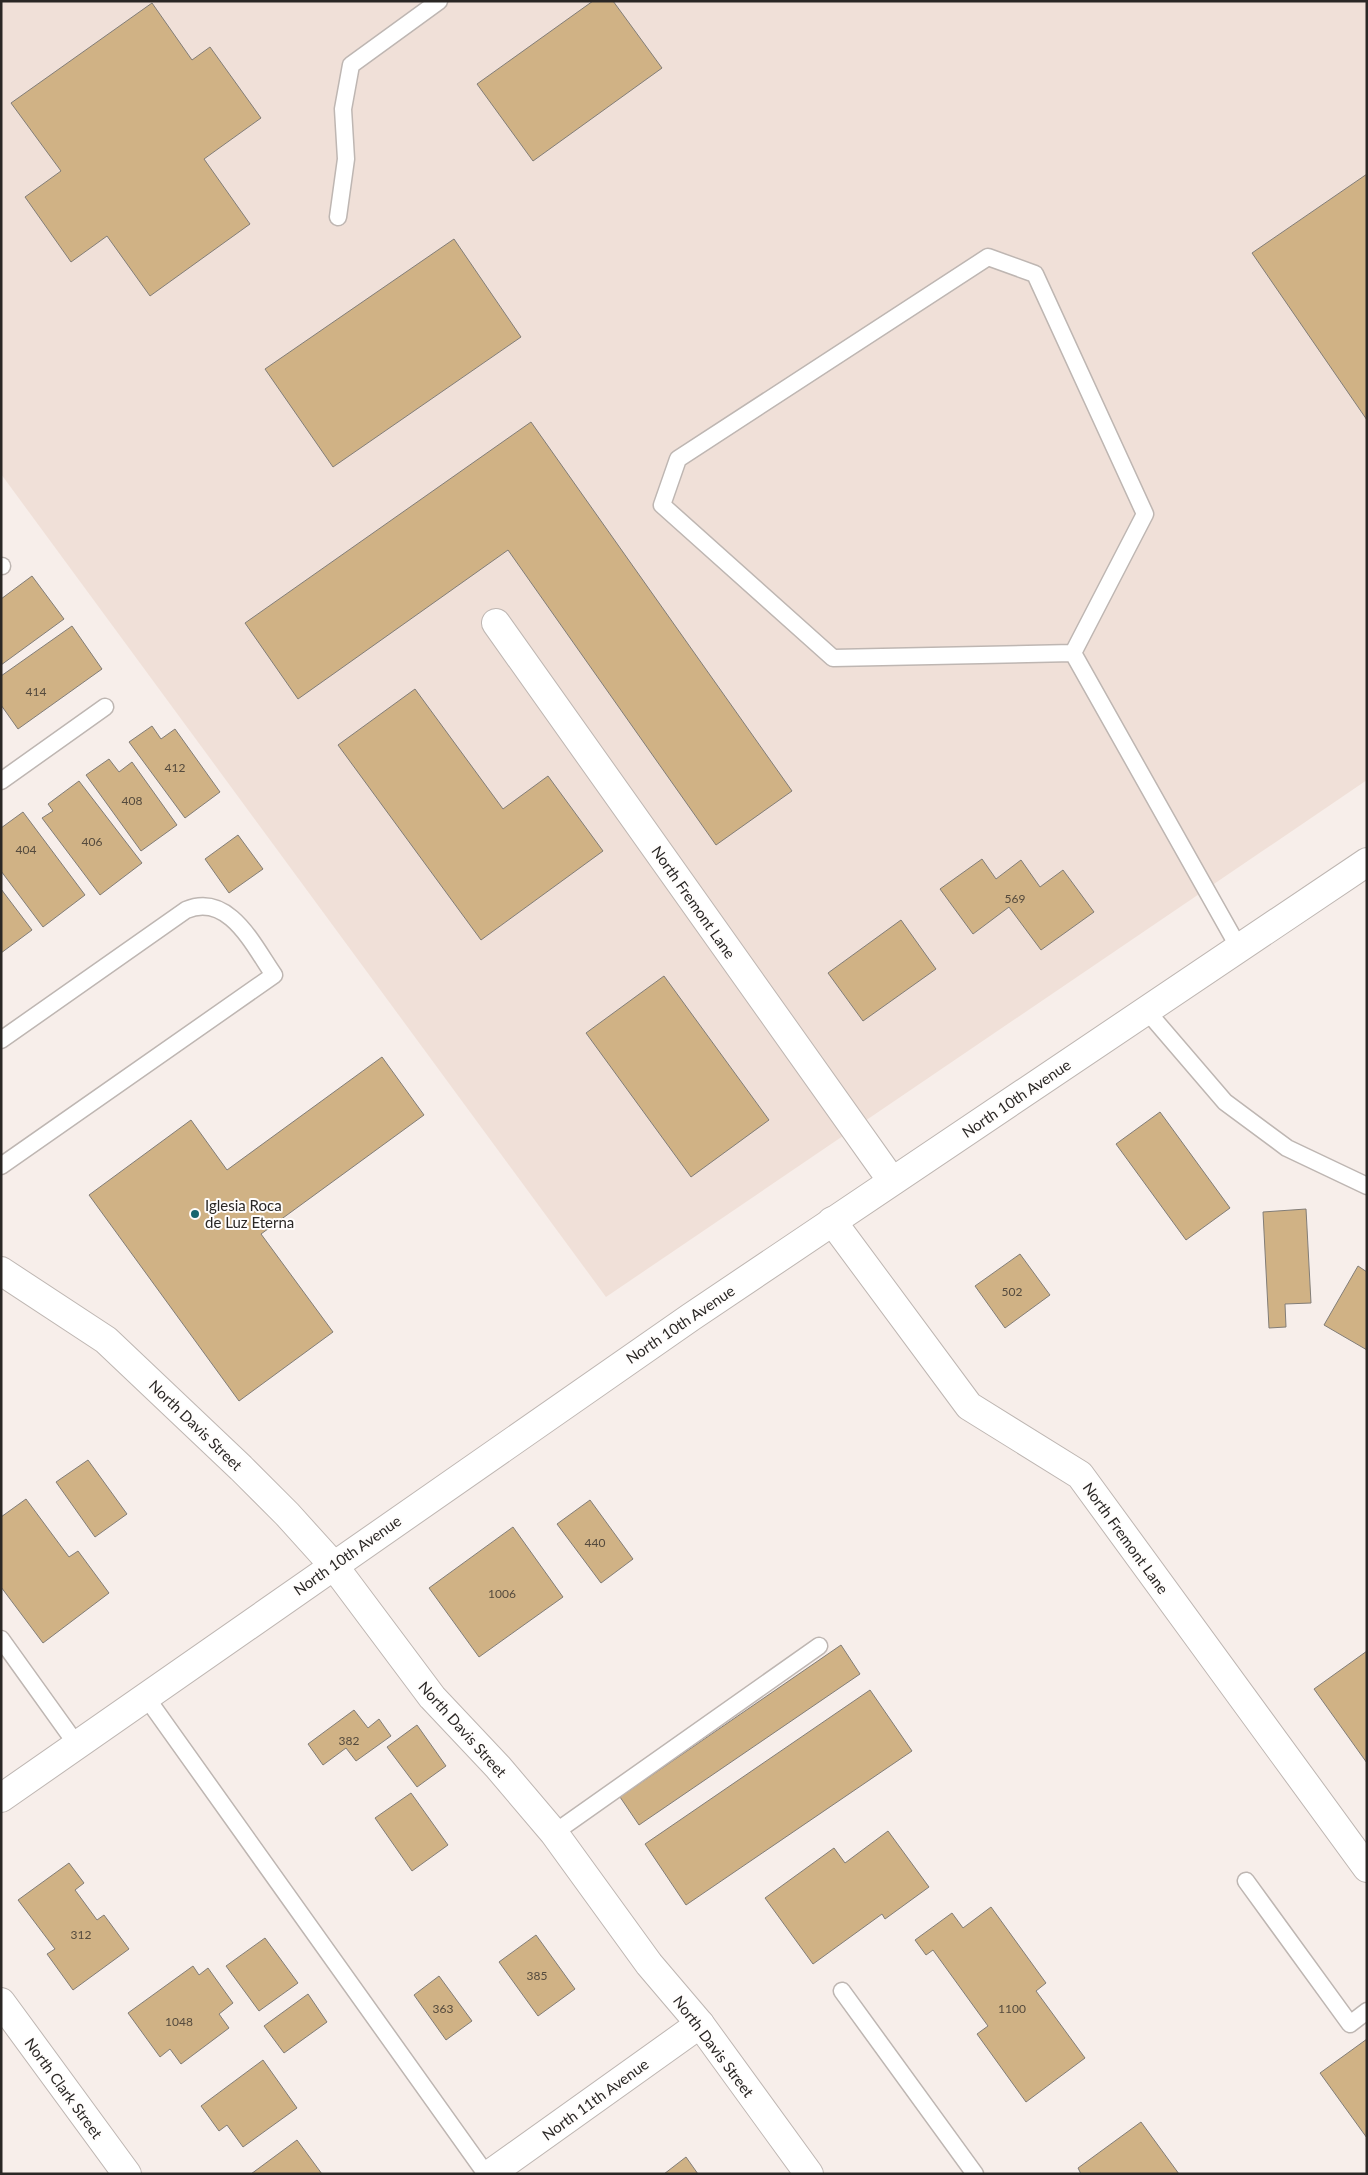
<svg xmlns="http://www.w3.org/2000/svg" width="1368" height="2175" font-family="Lato,sans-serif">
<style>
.built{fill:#f0e0d8}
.building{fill:#d0b285;stroke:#827d77}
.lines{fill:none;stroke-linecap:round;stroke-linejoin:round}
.service-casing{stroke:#beb6b2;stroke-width:19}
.minor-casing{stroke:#beb6b2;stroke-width:30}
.tertiary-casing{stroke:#beb6b2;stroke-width:30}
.primary-casing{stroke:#beb6b2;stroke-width:30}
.service{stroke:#fff;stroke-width:16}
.minor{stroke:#fff;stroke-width:28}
.tertiary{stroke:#fff;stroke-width:28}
.primary{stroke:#fff;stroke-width:28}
.poi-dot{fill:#18656e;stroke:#fffdfc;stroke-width:2}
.labels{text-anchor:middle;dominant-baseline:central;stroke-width:4;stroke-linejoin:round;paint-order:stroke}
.number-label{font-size:12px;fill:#544a3d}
.street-label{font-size:15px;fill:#2a2725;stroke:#fffdfc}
.poi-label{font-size:15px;fill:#2a2725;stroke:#fffdfc;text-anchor:start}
</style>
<rect width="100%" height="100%" fill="#f7eeea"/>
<path class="built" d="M 1,1 L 1367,1 L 1367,780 L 606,1297 L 1,474 Z"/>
<g class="building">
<path d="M 593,1 L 613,1 L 662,68 L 533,161 L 477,84 Z"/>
<path d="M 152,3 L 192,60 L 210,47 L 261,118 L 204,159 L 250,224 L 150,296 L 107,236 L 71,262 L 25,197 L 61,171 L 11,103 Z"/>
<path d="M 1367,174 L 1367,420 L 1252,253 Z"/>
<path d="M 454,239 L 521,337 L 333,467 L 265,369 Z"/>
<path d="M 531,422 L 792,791 L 716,845 L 508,550 L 298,699 L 245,623 Z"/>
<path d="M 32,576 L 64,619 L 1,665 L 1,599 Z"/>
<path d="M 72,626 L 102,669 L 18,729 L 1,705 L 1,676 Z"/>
<path d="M 415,689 L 503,809 L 548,776 L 603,851 L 481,940 L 338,745 Z"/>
<path d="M 152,726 L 161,739 L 175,729 L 220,792 L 185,818 L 129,742 Z"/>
<path d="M 109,759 L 119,772 L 132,762 L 177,825 L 141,851 L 86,775 Z"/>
<path d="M 79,781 L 142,863 L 100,895 L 42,818 L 53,811 L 48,804 Z"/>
<path d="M 23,812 L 85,895 L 43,927 L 1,871 L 1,828 Z"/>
<path d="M 238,835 L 263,869 L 229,893 L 205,859 Z"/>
<path d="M 982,859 L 996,879 L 1021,860 L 1040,887 L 1063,870 L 1094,912 L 1041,950 L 1009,907 L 973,934 L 940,889 Z"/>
<path d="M 1,889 L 32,930 L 1,953 Z"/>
<path d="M 901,920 L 936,969 L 863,1021 L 828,973 Z"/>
<path d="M 664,976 L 769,1120 L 691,1177 L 586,1033 Z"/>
<path d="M 382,1057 L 424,1115 L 261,1234 L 333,1332 L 239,1401 L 89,1195 L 191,1120 L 227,1170 Z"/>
<path d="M 1160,1112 L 1230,1208 L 1186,1240 L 1116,1144 Z"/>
<path d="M 1306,1209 L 1311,1303 L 1285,1304 L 1286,1327 L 1269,1328 L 1263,1212 Z"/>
<path d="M 1020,1254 L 1050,1295 L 1005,1328 L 975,1286 Z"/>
<path d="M 1358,1266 L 1367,1272 L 1367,1350 L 1324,1325 Z"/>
<path d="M 88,1460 L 127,1514 L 95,1537 L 56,1482 Z"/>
<path d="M 26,1499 L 69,1557 L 78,1551 L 109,1593 L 43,1643 L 1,1587 L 1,1517 Z"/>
<path d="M 590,1500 L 633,1559 L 601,1583 L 557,1524 Z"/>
<path d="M 513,1527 L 563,1597 L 479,1657 L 429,1588 Z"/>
<path d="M 841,1645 L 860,1674 L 639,1825 L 620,1797 Z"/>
<path d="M 1367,1651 L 1367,1763 L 1314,1689 Z"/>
<path d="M 870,1690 L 912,1751 L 686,1905 L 645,1844 Z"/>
<path d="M 354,1710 L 368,1728 L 379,1719 L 391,1736 L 356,1761 L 346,1748 L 323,1765 L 308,1744 Z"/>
<path d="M 417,1725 L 446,1766 L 417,1787 L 387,1747 Z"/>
<path d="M 411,1793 L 448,1845 L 412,1871 L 375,1818 Z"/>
<path d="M 888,1831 L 929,1887 L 885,1919 L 882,1914 L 813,1964 L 765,1898 L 834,1848 L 845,1863 Z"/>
<path d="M 69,1863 L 84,1883 L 75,1890 L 97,1920 L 104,1915 L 129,1949 L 73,1990 L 47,1954 L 55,1949 L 18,1900 Z"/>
<path d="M 991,1907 L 1046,1983 L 1036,1991 L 1085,2058 L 1026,2102 L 977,2034 L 988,2026 L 933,1950 L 926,1955 L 915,1940 L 952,1913 L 963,1928 Z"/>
<path d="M 536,1935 L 575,1989 L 538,2016 L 499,1962 Z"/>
<path d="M 265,1938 L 298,1983 L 259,2011 L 226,1966 Z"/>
<path d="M 193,1966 L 199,1975 L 208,1968 L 233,2003 L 219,2014 L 229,2028 L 181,2064 L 170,2049 L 160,2057 L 128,2013 Z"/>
<path d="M 439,1976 L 472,2021 L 446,2040 L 414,1995 Z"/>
<path d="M 308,1994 L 327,2022 L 284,2053 L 264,2026 Z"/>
<path d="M 1367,2039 L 1367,2138 L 1320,2073 Z"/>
<path d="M 263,2060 L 297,2108 L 243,2147 L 227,2125 L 219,2131 L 201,2106 Z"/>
<path d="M 1141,2122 L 1179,2174 L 1081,2174 L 1078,2168 Z"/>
<path d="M 297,2140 L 322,2174 L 251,2174 Z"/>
<path d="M 686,2157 L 698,2174 L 664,2174 Z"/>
</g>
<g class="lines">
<g class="service-casing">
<g id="service">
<path d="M 338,217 L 346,159 L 343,109 L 351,65 L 439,1"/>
<path d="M 1,566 L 2,566"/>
<path d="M 1073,653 L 1145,514 L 1035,274 L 988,257 L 678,459 L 662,505 L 833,658 L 1073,653 L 1239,948"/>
<path d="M 1,781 L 105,707"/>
<path d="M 1146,1010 L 1225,1102 L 1287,1148 L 1367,1186"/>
<path d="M 1,1040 L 186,910 C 229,892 253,945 274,975 L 1,1166"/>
<path d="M 1,1639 L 77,1745"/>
<path d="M 146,1697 L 486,2174"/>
<path d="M 554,1833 L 819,1646"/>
<path d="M 1246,1881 L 1350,2024 L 1367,2011"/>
<path d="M 842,1991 L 975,2174"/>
</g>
</g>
<g class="minor-casing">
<g id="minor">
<path d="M 496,623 L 892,1181"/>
<path d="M 832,1221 L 969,1406 L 1080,1475 L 1367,1868"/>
<path d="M 1,1271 L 106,1340 L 241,1468 L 287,1514 L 334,1566"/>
<path d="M 1,2002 L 127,2174"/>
<path d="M 490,2174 L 700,2024"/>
</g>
</g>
<g class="tertiary-casing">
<path id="tertiary" d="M 334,1566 L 432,1697 L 498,1767 L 554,1833 L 649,1964 L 700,2024 L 809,2174"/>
</g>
<g class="primary-casing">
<path id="primary" d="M 1,1798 L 691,1317 L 1367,862"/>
</g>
<use href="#service" class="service"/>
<use href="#minor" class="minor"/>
<use href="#tertiary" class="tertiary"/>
<use href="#primary" class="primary"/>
</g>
<circle class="poi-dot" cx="195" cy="1214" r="5"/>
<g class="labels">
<g class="number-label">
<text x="36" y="691">414</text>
<text x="175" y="767">412</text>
<text x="132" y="800">408</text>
<text x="92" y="841">406</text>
<text x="26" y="849">404</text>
<text x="1015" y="898">569</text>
<text x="1012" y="1291">502</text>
<text x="595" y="1542">440</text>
<text x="502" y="1593">1006</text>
<text x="349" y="1740">382</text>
<text x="81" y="1934">312</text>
<text x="537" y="1975">385</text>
<text x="443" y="2008">363</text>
<text x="1012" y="2008">1100</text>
<text x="179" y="2021">1048</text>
</g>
<g class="street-label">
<text transform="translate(694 902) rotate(55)">North Fremont Lane</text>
<text transform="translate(1016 1098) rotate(-34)">North 10th Avenue</text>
<text transform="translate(680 1324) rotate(-34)">North 10th Avenue</text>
<text transform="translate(196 1425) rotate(44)">North Davis Street</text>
<text transform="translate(1126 1538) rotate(54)">North Fremont Lane</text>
<text transform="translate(347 1555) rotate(-35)">North 10th Avenue</text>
<text transform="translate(463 1729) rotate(48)">North Davis Street</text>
<text transform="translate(714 2046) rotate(53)">North Davis Street</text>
<text transform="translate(64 2088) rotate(54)">North Clark Street</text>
<text transform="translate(595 2099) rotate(-36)">North 11th Avenue</text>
</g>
<g class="poi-label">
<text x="205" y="1205">Iglesia Roca<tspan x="205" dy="17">de Luz Eterna</tspan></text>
</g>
</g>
<rect width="1368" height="2175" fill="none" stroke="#2a2725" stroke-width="5"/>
</svg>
